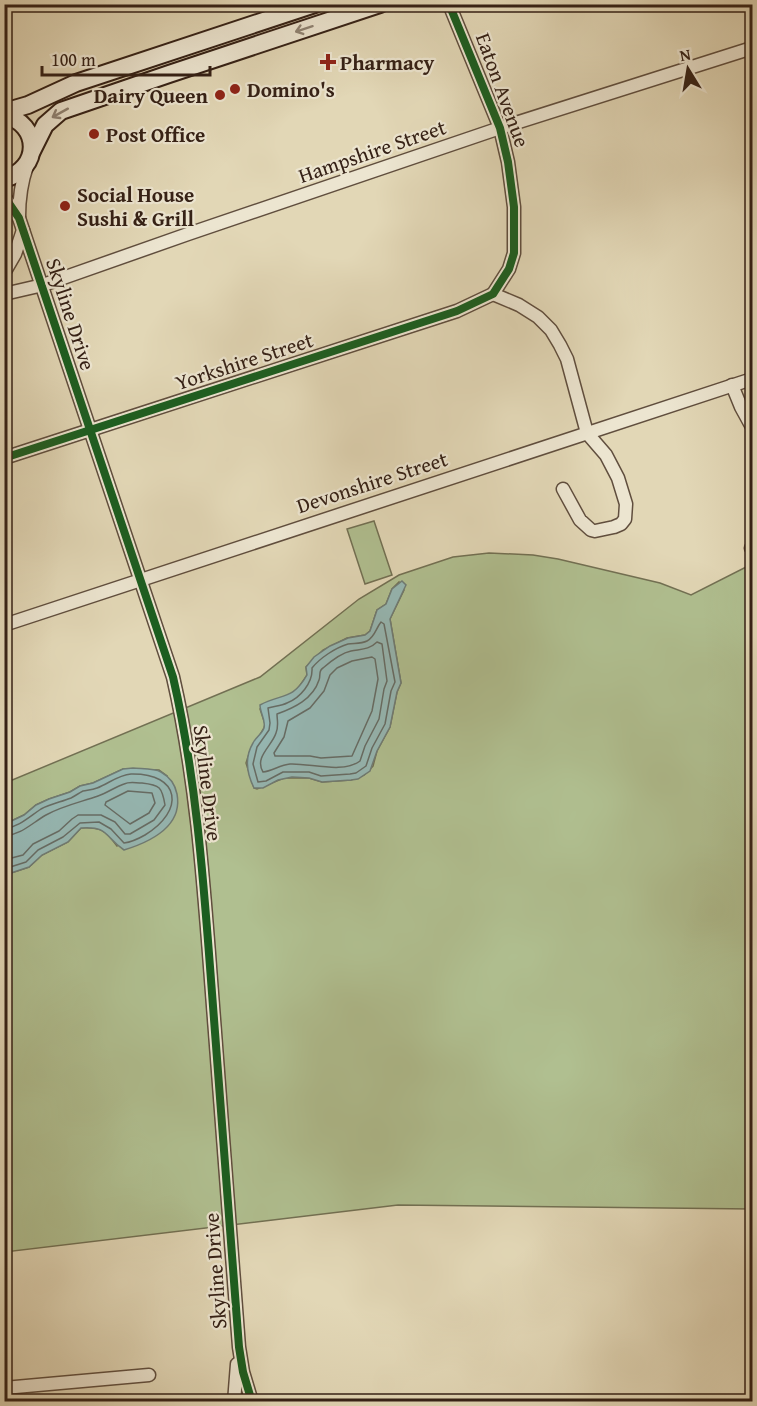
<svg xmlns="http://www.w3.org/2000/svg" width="757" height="1406" font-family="'Gentium Book Plus',serif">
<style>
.green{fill:#b0bf90;stroke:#727053;stroke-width:1.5;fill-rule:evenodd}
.water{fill:#96b8b4;stroke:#6f7c75;stroke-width:1.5}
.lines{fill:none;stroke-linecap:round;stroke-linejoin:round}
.shore{stroke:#666c65;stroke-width:1.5}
.street-casing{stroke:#604e3e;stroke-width:15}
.secondary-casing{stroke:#352116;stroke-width:20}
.street{stroke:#ece5d0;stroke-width:12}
.secondary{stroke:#ece5d0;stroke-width:16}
.cycleway-casing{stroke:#ece5d0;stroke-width:11}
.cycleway{stroke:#1b5e20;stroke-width:8}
.oneway{stroke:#908373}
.poi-dot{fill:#8f2418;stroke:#ece5d0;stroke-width:2}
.labels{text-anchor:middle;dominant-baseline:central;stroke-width:4.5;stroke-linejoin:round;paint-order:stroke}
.poi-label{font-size:21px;font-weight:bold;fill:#352116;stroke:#ece5d0;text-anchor:start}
.street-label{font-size:21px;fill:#352116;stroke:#ece5d0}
</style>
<rect width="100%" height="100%" fill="#e2d7b6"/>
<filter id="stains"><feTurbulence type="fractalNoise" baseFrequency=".00333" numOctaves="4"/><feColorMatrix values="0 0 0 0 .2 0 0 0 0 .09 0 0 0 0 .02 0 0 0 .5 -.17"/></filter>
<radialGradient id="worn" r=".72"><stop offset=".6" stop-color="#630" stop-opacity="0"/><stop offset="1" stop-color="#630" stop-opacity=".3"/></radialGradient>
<g class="green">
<path d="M 374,521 L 392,575 L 365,584 L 347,529 Z"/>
<path d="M 489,553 L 533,555 L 558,559 L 660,583 L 691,595 L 752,564 L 752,1209 L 398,1205 L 5,1252 L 5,875 L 29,867 L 42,855 L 68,842 L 81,828 C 101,827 105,830 117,846 L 167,776 L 159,770 L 123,769 L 93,783 L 80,786 L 70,792 L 49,799 L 36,805 L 24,815 L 5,824 L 5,783 L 260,677 L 359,599 L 399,575 L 453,557 ZM 399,582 L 404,590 L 390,619 L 401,683 L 397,692 L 390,727 L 377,751 L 373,766 L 364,775 L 351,780 L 322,782 L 309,778 L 284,778 L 257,789 L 254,788 L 246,763 L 250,751 L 264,728 L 265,724 L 260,709 C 267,701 272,701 282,699 C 293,696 301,685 307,675 L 306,667 L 323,650 L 347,638 L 365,635 L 370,631 L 377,610 L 386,604 L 392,589 Z"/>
</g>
<g class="water">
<path d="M 402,581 L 406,585 L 390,619 L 401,683 L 397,692 L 390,727 L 377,751 L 370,771 L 358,779 L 351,780 L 322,782 L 309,778 L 292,777 L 278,780 L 263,788 L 254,788 C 247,774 244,758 253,743 C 256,737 262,734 264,728 C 266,720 260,713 260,705 C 282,693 292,701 307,675 L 306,667 L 314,657 L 330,646 L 348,638 L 365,635 L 370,631 L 377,610 L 386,604 L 392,589 Z"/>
<path d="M 133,768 C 141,769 154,768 161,772 C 170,777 175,784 177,794 C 183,826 150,842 124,850 C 104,837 110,826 81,828 L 68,842 L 42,855 L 29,867 L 5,875 L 5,824 L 24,815 L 36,805 L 49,799 L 70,792 L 80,786 L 93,783 L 123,769 Z"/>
</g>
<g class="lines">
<g class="shore">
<path d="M 381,622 L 384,624 L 395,682 L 391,691 L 385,724 L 372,748 L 366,766 L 356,773 L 350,774 L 321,776 L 309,772 L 283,772 L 266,781 L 258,782 L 253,764 L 257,747 L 269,730 L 270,723 L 268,708 C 274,706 281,706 287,703 C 300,698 313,683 312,668 C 320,658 335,648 348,644 C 354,643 361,644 367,641 C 375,637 376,628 381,622 Z"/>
<path d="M 377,642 L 382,644 L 387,681 L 384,689 L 379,719 L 365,746 L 360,761 C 343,774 310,763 290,764 C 280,765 272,771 263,772 C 254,757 272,746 276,733 C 279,726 277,720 277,714 C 294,708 313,699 319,680 C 321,675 318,671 323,668 C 331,661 341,653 351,651 C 361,649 369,650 377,642 Z"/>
<path d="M 372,657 L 375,659 L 378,679 L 372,711 L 352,756 L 321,758 L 310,756 L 275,756 L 274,753 L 284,737 L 288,721 L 310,708 L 324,691 L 330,675 L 337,668 L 352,661 Z"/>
<path d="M 128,791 L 152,793 L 155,803 L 149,813 L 130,824 L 105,805 L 106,802 Z"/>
<path d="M 4,829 C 19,827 29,817 41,809 C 50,804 61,802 71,798 C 75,796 79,793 83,791 C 88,790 92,790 97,788 C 108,784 118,775 131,774 C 181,773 185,811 145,835 C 138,839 132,842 124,843 L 111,829 L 99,822 L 80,823 L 63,837 L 38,850 L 26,862 L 4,869"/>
<path d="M 4,836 C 21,835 32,823 46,815 C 62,806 81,802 98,796 C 107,793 115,787 124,784 C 130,781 135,783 142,783 C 160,785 162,787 165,805 L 154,820 L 130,834 L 125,834 L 115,822 L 101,815 L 78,815 L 72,819 L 59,831 L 33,844 L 23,855 L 4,860"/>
</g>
<g class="street-casing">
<g id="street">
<path d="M 4,196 L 19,218 L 173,677 C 197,781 204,888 212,993 C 221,1111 230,1229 239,1347 L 243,1372 L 252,1402"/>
<path d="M 19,217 C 19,199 21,183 27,166"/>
<path d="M 4,273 L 15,254 L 23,230"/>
<path d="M 4,294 L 43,285 L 188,234 L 500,128 L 752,48"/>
<path d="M 493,294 L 519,305 L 538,317 L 551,330 L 560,345 L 567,359 L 587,433 L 606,455 L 618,478 L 626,504 L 625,519 L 621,524 L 614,527 L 595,531 L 591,530 L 580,520 L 563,489"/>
<path d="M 732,385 L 741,407 L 752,427"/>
<path d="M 4,458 L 457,311 L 493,294 L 509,269 L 514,253 L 514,207 L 508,162 L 500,128 L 449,4"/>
<path d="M 751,548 L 752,547"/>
<path d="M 4,625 L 752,379"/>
<path d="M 4,1388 L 149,1375"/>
<path d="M 234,1402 L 237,1364"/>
</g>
</g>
<g class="secondary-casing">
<g id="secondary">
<path d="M 4,112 L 28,105 L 76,83 L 315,4"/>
<path d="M 4,115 C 41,124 41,169 4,179"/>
<path d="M 32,151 L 45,125 L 61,111 L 169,74 L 380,4"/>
</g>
</g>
<use href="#street" class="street"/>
<use href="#secondary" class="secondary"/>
<g class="cycleway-casing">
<g id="cycleway">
<path d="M 4,196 L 19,218 L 173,677 C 197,781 204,888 212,993 C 221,1111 230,1229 239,1347 L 243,1372 L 252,1402"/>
<path d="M 4,458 L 457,311 L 493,294 L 509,269 L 514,253 L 514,207 L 508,162 L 500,128 L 449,4"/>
</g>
</g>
<use href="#cycleway" class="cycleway"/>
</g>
<defs><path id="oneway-shaft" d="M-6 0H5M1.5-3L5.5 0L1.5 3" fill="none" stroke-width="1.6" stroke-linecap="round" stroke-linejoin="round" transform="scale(1.5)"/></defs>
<g class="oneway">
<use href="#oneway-shaft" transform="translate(304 29) rotate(162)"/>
<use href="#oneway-shaft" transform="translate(60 113) rotate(151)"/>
</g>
<g class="poi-dot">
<path d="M325 53h6v6h6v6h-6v6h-6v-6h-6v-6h6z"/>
<circle cx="235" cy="89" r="6"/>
<circle cx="220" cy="95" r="6"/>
<circle cx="94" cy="134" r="6"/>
<circle cx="65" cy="206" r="6"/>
</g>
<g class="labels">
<g class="poi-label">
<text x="340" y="62">Pharmacy</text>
<text x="247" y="89">Domino's</text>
<text x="208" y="95" text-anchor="end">Dairy Queen</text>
<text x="106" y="134">Post Office</text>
<text x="77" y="194">Social House<tspan x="77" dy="24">Sushi &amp; Grill</tspan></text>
</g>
<g class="street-label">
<text transform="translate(503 90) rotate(70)">Eaton Avenue</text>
<text transform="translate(372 151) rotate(-19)">Hampshire Street</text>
<text transform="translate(71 314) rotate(72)">Skyline Drive</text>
<text transform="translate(244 361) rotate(-18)">Yorkshire Street</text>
<text transform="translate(372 482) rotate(-18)">Devonshire Street</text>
<text transform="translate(208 783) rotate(83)">Skyline Drive</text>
<text transform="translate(215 1271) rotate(-94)">Skyline Drive</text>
</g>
</g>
<rect width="757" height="1406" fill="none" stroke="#e2d7b6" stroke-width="24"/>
<rect x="6" y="6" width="745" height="1394" fill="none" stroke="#352116" stroke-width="3"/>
<rect x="12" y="12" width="733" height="1382" fill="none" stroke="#352116" stroke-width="1.5"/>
<g transform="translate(688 69) rotate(349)" stroke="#ece5d0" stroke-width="4.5" paint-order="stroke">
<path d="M0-4.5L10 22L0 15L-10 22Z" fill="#352116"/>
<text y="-9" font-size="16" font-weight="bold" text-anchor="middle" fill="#352116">N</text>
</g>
<path d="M42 66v9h168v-9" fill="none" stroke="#352116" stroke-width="3"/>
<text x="51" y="66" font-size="18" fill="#352116" stroke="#ece5d0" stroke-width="4.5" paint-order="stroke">100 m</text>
<rect width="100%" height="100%" filter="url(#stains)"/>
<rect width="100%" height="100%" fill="url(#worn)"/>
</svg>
